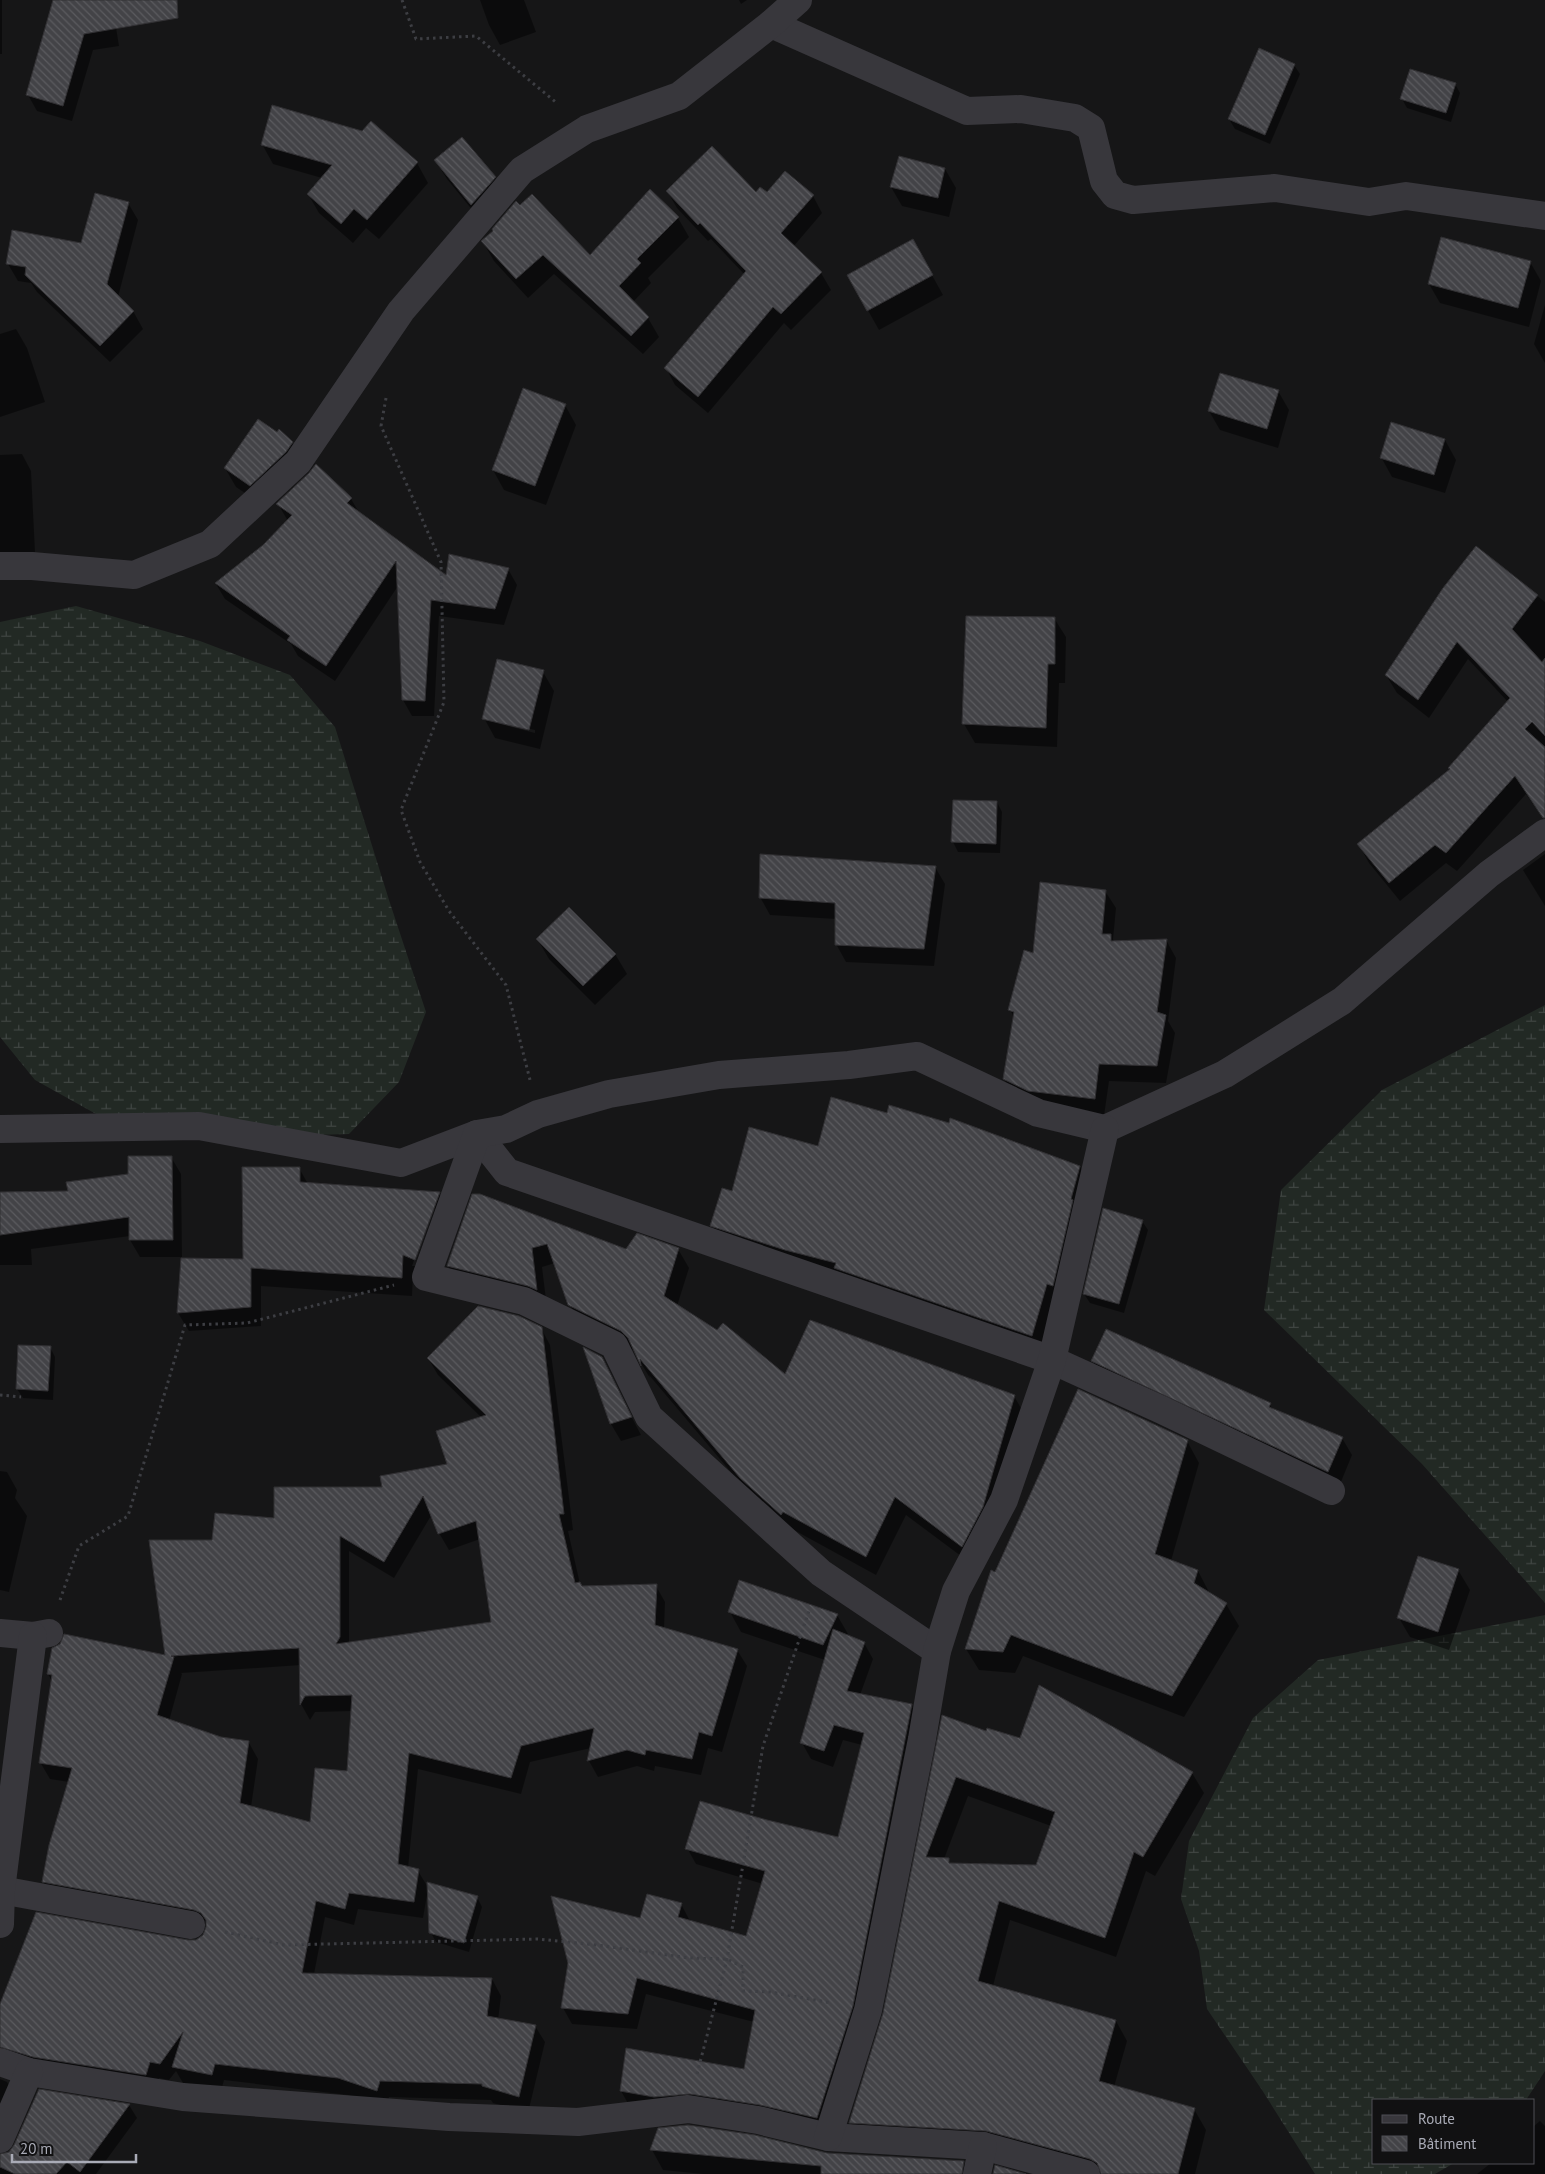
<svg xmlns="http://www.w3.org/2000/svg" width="1545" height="2174" font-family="'PT Sans',sans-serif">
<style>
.wetland{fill:url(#wetland-marsh)}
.shadow{fill:#0007;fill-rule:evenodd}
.building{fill:url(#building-back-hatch);stroke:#313033;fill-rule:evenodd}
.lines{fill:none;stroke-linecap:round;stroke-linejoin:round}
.path{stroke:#3d3e43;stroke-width:3;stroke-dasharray:2.5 4;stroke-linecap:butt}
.minor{stroke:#38373c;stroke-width:28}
</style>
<defs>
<pattern id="wetland-marsh" width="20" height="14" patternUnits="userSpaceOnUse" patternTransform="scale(1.25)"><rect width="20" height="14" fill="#222924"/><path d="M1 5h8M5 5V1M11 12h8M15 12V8" fill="none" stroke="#3f4542"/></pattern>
<pattern id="building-back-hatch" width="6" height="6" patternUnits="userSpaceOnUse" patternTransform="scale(1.25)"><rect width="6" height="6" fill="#434347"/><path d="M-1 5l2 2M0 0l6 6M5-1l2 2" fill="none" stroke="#5b5b5f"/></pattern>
</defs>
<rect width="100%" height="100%" fill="#161617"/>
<g class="wetland">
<path d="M 76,606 L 200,641 L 290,675 L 335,727 L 389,900 L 426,1012 L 399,1082 L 349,1134 L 211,1138 L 114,1124 L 35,1080 L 0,1037 L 0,622 Z"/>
<path d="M 1545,1005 L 1545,1603 L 1422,1464 L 1264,1310 L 1281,1190 L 1382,1090 Z"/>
<path d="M 1545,1615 L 1545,2071 L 1526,2100 L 1374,2100 L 1374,2163 L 1454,2163 L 1435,2174 L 1315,2174 L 1262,2090 L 1207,2009 L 1199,1951 L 1181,1899 L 1189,1841 L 1253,1718 L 1318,1660 Z"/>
</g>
<g class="shadow">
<rect x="0" y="0" width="2" height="54"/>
<path d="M 63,0 L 108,0 L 113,9 L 119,46 L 93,50 L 72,121 L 37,111 L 28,95 Z"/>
<path d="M 480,0 L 524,0 L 536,32 L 500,45 L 489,25 Z"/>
<path d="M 739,0 L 747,0 L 741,4 Z"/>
<path d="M 1294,65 L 1300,74 L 1270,144 L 1235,129 L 1229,119 Z"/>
<path d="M 1455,84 L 1460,93 L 1451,122 L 1407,108 L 1402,99 Z"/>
<path d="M 262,144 L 417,163 L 428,183 L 379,239 L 366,228 L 353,243 L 319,213 L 308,194 L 322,178 L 273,164 Z"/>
<path d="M 435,160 L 495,177 L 506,197 L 483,223 L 447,179 Z"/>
<path d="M 945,169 L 956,188 L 949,217 L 902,206 L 891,187 Z"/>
<path d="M 667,191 L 813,196 L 822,213 L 793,247 L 821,273 L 831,290 L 791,330 L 784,323 L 708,413 L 675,385 L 666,368 L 744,274 L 711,239 L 708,241 L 677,208 Z"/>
<path d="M 128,203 L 138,220 L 118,297 L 133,311 L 143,329 L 110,362 L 37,292 L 31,283 L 18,281 L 8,264 L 82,244 Z"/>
<path d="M 678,218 L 689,237 L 648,278 L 651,283 L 633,302 L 648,318 L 659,337 L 643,354 L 554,274 L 528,298 L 494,261 L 483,242 L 494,231 L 590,257 Z"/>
<path d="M 923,259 L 943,295 L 879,330 L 848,275 Z"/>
<path d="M 1530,262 L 1541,281 L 1529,327 L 1440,303 L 1429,284 Z"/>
<path d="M 1545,305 L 1545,363 L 1534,344 Z"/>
<path d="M 16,329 L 27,348 L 45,402 L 0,417 L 0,334 Z"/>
<path d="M 1278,391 L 1289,410 L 1278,448 L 1220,430 L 1209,411 Z"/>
<path d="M 565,405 L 576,425 L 546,505 L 504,490 L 493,470 Z"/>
<path d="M 1445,440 L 1456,460 L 1445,493 L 1392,477 L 1381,457 Z"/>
<path d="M 292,443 L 303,462 L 261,504 L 236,487 L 225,468 Z"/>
<path d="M 22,454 L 31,471 L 35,552 L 0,553 L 0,455 Z"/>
<path d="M 316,466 L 351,499 L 360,514 L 447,577 L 508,569 L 517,585 L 504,625 L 439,616 L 434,716 L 412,716 L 403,700 L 398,586 L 335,681 L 298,656 L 291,644 L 225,599 L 216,584 L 264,546 L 288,521 L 278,504 L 310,474 Z"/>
<path d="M 1476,548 L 1545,602 L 1545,794 L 1533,804 L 1526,794 L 1457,871 L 1446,863 L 1400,901 L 1369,863 L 1359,845 L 1459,763 L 1508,702 L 1468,659 L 1429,718 L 1397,693 L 1386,675 Z"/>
<path d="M 1054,618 L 1066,637 L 1065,683 L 1059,683 L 1057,747 L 975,743 L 964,724 Z"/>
<path d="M 543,672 L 554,691 L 540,749 L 495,738 L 484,718 ZM 497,721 L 535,730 L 535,733 L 497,723 Z"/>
<path d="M 954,801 L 997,802 L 1002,812 L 1000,853 L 958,852 L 953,842 Z"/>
<path d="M 1545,854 L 1545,906 L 1523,870 Z"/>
<path d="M 935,867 L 945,884 L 934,966 L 846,962 L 836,944 L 836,919 L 770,915 L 760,897 Z"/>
<path d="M 1105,891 L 1116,908 L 1113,939 L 1114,942 L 1166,940 L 1176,958 L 1168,1021 L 1175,1033 L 1166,1083 L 1109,1081 L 1104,1116 L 1015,1097 L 1004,1079 L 1014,1017 L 1010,1010 L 1034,954 Z"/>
<path d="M 538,940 L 615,954 L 627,974 L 595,1005 L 549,959 Z"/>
<path d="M 888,1115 L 1080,1167 L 1093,1190 L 1045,1359 L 725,1249 L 712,1225 L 732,1193 L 819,1148 Z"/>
<path d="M 171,1157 L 181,1174 L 182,1257 L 140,1257 L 130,1240 L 130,1236 L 31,1249 L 32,1265 L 0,1265 L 0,1194 L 69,1193 L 129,1175 Z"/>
<path d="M 299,1168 L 308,1184 L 439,1193 L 450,1211 L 413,1273 L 412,1296 L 261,1286 L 261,1326 L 189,1331 L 178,1313 L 244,1261 ZM 432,1209 L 435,1209 L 415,1266 L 412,1266 Z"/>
<path d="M 473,1195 L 627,1251 L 678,1249 L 689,1268 L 677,1306 L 785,1376 L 1014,1396 L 1025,1415 L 973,1565 L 906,1515 L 876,1575 L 794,1530 L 752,1497 L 649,1375 L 650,1378 L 633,1350 L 581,1324 L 570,1305 L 555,1263 L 542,1267 L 547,1308 L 459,1285 L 448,1266 Z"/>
<path d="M 1142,1221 L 1148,1230 L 1124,1313 L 1090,1303 L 1084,1294 Z"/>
<path d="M 541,1328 L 550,1345 L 573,1530 L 568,1531 L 580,1584 L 582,1587 L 656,1586 L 665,1602 L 664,1629 L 737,1650 L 747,1666 L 722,1752 L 708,1748 L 701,1775 L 655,1766 L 654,1771 L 637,1766 L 598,1777 L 589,1761 L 591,1748 L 530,1762 L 521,1794 L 418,1769 L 408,1868 L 418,1871 L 429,1889 L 477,1897 L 482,1907 L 469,1952 L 436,1942 L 431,1933 L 428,1889 L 423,1918 L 358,1909 L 354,1925 L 325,1917 L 314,1974 L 492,1979 L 501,1996 L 498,2020 L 535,2026 L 545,2042 L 528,2113 L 493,2103 L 491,2100 L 389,2097 L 386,2107 L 348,2095 L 224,2080 L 221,2091 L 183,2083 L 176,2071 L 169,2080 L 159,2078 L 155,2091 L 0,2067 L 0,2007 L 188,1942 L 196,1941 L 204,1936 L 208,1928 L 52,1898 L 43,1881 L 69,1782 L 50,1779 L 40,1762 L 52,1681 L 48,1674 L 167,1657 L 213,1541 L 275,1520 L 383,1489 L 448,1465 L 482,1418 L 438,1375 L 428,1358 ZM 432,1514 L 439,1533 L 449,1550 L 480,1539 L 492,1623 L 349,1644 L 349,1551 L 394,1578 ZM 301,1665 L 301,1704 L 310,1720 L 315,1712 L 353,1711 L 348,1773 L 311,1823 L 251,1807 L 258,1759 L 249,1743 L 221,1738 L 169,1721 L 182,1674 L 181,1673 Z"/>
<path d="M 50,1347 L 55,1357 L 53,1400 L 23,1398 L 17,1389 Z"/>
<path d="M 585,1350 L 601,1358 L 641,1435 L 621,1441 L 611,1424 Z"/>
<path d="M 1093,1361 L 1270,1404 L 1273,1411 L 1342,1438 L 1352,1455 L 1338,1489 L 1103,1378 Z"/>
<path d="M 1187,1441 L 1199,1463 L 1171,1561 L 1198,1571 L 1210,1594 L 1226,1604 L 1239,1626 L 1184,1717 L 1023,1656 L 1015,1673 L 979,1670 L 966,1649 L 996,1574 Z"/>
<path d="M 0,1471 L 7,1472 L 17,1490 L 15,1498 L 27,1516 L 9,1592 L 0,1590 Z"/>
<path d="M 1458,1570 L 1470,1590 L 1449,1650 L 1410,1637 L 1399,1618 Z"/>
<path d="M 730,1612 L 837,1615 L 848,1634 L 848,1636 L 864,1643 L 873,1659 L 860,1695 L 911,1705 L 921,1722 L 826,2134 L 630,2107 L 621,2091 L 628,2049 L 745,2070 L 754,2022 L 646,1994 L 637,2029 L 572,2024 L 563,2008 L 641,1919 L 681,1904 L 690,1921 L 747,1938 L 763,1884 L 696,1864 L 687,1848 L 839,1839 L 862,1745 L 843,1740 L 833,1767 L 811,1759 L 802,1743 L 825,1660 L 741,1632 Z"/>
<path d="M 943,1717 L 987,1732 L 1192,1773 L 1204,1793 L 1155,1876 L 1146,1871 L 1116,1957 L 1010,1920 L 993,1986 L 1116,2021 L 1127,2041 L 1114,2087 L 1194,2109 L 1206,2130 L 1195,2174 L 1085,2174 L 862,2142 L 850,2122 L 885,2013 ZM 968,1796 L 1051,1826 L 1037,1866 L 951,1864 L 949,1860 L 944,1859 Z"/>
<path d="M 0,2079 L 7,2082 L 15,2096 L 0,2130 Z"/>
<path d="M 39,2091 L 129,2105 L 137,2118 L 96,2174 L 0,2174 L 0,2155 L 10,2153 L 15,2146 Z"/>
<path d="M 1540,2121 L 1545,2126 L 1545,2174 L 1477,2174 L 1491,2163 L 1534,2163 L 1534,2126 Z"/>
<path d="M 659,2129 L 827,2154 L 963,2162 L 970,2174 L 703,2174 L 663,2170 L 652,2150 Z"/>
</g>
<g class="building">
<path d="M 53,0 L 177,0 L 178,18 L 84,34 L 63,106 L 26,95 Z"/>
<path d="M 1259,48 L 1295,64 L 1265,135 L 1228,119 Z"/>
<path d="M 1410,69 L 1456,83 L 1446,113 L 1400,99 Z"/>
<path d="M 272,105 L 362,131 L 371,121 L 418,162 L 367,220 L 354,209 L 341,224 L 307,194 L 332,165 L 261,145 Z"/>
<path d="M 462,137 L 496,177 L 471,205 L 434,160 Z"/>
<path d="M 712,146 L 756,192 L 760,187 L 767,192 L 785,171 L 814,195 L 781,233 L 822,272 L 781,314 L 773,307 L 698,397 L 664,368 L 746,271 L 700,223 L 698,225 L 666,191 Z"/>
<path d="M 899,156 L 945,168 L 938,198 L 890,187 Z"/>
<path d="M 650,189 L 679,217 L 637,259 L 641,263 L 619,286 L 649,317 L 631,336 L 543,255 L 516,279 L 481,241 L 493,231 L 492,229 L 516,201 L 520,205 L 532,194 L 590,255 Z"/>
<path d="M 95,193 L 129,202 L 107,284 L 134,311 L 100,346 L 25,275 L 26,267 L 6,264 L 12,230 L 81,243 Z"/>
<path d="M 1441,237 L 1531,261 L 1518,308 L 1428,284 Z"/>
<path d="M 913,239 L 933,275 L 867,311 L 847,275 Z"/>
<path d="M 1220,373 L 1279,390 L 1267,429 L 1208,411 Z"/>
<path d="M 523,388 L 566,404 L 535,486 L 492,470 Z"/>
<path d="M 258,419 L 277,432 L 279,429 L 293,442 L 286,452 L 250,486 L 224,468 Z"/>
<path d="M 1391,422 L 1445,439 L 1434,475 L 1380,458 Z"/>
<path d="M 316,464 L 352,498 L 347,503 L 446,575 L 449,554 L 509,568 L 495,609 L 431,600 L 425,701 L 402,700 L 396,561 L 326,666 L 287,640 L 290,636 L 215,583 L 263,545 L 292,515 L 276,504 L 309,473 Z"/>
<path d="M 1476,546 L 1538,595 L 1512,629 L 1542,662 L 1545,658 L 1545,736 L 1532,722 L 1525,729 L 1545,747 L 1545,818 L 1543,818 L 1515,776 L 1446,853 L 1435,845 L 1389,883 L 1357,844 L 1450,769 L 1448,768 L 1510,698 L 1457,642 L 1418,700 L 1385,675 L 1443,588 Z"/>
<path d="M 966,616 L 1055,617 L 1055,664 L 1048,664 L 1046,728 L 962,724 Z"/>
<path d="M 497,659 L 544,670 L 529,730 L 482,719 Z"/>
<path d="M 953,800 L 997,801 L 996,844 L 951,842 Z"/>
<path d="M 760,854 L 936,866 L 924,949 L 835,945 L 835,903 L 759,898 Z"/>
<path d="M 1040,882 L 1106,890 L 1102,934 L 1111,934 L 1111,941 L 1167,939 L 1157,1012 L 1166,1015 L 1157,1066 L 1099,1064 L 1095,1099 L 1028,1091 L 1003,1079 L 1014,1012 L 1008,1010 L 1024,950 L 1033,953 Z"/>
<path d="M 569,907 L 616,954 L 583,986 L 536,939 Z"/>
<path d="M 831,1097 L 887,1113 L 889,1105 L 949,1123 L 950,1118 L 1080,1166 L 1071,1199 L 1073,1200 L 1053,1286 L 1047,1284 L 1032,1336 L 834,1268 L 836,1263 L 785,1250 L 710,1226 L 722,1188 L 732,1191 L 749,1127 L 818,1146 Z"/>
<path d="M 128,1156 L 172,1156 L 173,1240 L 129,1240 L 129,1217 L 0,1235 L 0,1192 L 68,1191 L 66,1182 L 128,1174 Z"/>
<path d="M 242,1167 L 300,1167 L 300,1182 L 440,1192 L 415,1260 L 403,1255 L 402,1278 L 251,1268 L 251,1307 L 177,1313 L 181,1258 L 243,1259 Z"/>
<path d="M 472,1194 L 480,1194 L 626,1249 L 637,1233 L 679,1248 L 664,1296 L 717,1330 L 723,1323 L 785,1374 L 810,1320 L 1015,1395 L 983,1507 L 962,1547 L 895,1497 L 866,1557 L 783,1512 L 781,1515 L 740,1478 L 640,1359 L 641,1366 L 628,1338 L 621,1331 L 568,1305 L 547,1244 L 532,1248 L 537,1290 L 528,1286 L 447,1266 Z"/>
<path d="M 1103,1208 L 1143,1220 L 1119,1304 L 1083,1294 Z"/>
<path d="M 478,1306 L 519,1316 L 542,1327 L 564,1514 L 559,1514 L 575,1583 L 580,1582 L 582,1586 L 657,1584 L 655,1625 L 738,1649 L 712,1736 L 699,1732 L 692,1759 L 646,1750 L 645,1755 L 627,1750 L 587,1761 L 594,1728 L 521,1746 L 511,1778 L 409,1753 L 398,1864 L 419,1869 L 414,1902 L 349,1893 L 345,1909 L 316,1901 L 302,1973 L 492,1978 L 487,2016 L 536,2025 L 519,2097 L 482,2086 L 482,2084 L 380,2081 L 377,2091 L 338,2078 L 215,2064 L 212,2075 L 172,2067 L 183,2032 L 160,2064 L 150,2062 L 146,2075 L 33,2057 L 0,2047 L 0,2004 L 36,1912 L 188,1940 L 196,1940 L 203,1935 L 206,1927 L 206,1920 L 201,1913 L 194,1910 L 42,1882 L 49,1845 L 72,1768 L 39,1763 L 52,1675 L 47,1674 L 52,1648 L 60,1644 L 64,1634 L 165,1655 L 149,1540 L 212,1540 L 215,1513 L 274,1518 L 274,1487 L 382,1487 L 380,1476 L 447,1464 L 436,1431 L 486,1415 L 427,1358 ZM 423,1496 L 438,1534 L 476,1521 L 491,1622 L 336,1644 L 340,1637 L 340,1536 L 384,1562 ZM 299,1648 L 300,1705 L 305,1696 L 352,1695 L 347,1771 L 315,1768 L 310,1822 L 240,1803 L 249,1741 L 221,1737 L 157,1715 L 174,1657 L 171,1656 Z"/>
<path d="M 1106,1329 L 1271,1403 L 1269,1407 L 1343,1437 L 1328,1472 L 1091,1361 Z"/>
<path d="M 18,1345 L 51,1346 L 48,1391 L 16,1389 Z"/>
<path d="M 583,1347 L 602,1357 L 632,1417 L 610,1424 Z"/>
<path d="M 1078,1389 L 1188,1440 L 1155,1554 L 1198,1570 L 1194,1583 L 1227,1603 L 1172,1696 L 1011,1635 L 1003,1652 L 965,1649 L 991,1570 L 995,1572 Z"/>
<path d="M 1418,1556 L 1459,1569 L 1438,1632 L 1397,1618 Z"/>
<path d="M 739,1580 L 838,1614 L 823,1645 L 728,1612 Z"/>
<path d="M 833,1629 L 865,1642 L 847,1691 L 912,1704 L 853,2006 L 817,2118 L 760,2105 L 690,2094 L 654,2097 L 620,2091 L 626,2048 L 744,2069 L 755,2010 L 637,1978 L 628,2014 L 561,2008 L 568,1963 L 551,1896 L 640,1918 L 647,1894 L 682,1903 L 678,1917 L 746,1936 L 765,1871 L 685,1849 L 700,1801 L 767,1820 L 838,1837 L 864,1733 L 834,1725 L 824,1751 L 800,1743 Z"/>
<path d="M 1039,1685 L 1193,1772 L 1143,1857 L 1134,1852 L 1105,1938 L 999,1901 L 978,1981 L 1116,2020 L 1099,2081 L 1195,2108 L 1178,2174 L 1101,2174 L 1097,2163 L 1090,2159 L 986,2131 L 849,2123 L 883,2013 L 942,1715 L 986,1731 L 987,1728 L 1020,1738 ZM 956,1777 L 1055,1812 L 1036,1865 L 949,1863 L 949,1858 L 926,1857 Z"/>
<path d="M 427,1882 L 478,1896 L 464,1943 L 429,1933 Z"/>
<path d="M 39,2089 L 130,2104 L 80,2172 L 67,2162 L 56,2174 L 15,2174 L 0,2167 L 0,2154 L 9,2152 L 14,2145 Z"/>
<path d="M 688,2125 L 755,2135 L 827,2153 L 964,2161 L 962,2174 L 821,2174 L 821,2166 L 650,2150 L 658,2128 Z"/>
<path d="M 995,2165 L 1026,2174 L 993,2174 Z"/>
</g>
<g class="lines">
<g class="path">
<path d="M 402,0 L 416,39 L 476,36 L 558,104"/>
<path d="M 386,398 L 381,426 L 441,562 L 444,702 L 401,810 L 420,862 L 449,911 L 506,985 L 530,1080"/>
<path d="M 0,1395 L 21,1397"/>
<path d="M 60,1600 L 79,1546 L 128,1516 L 185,1325 L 247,1323 L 394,1285"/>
<path d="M 225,1932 L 284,1945 L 538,1939 L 597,1945 L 689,1958 L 727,1959 L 743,1967 L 743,1991 L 770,1992 L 832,2003"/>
<path d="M 697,2074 L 727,1959 L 763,1746 L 810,1608"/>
</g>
<g class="minor">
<path d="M 771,24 L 967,111 L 1021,109 L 1075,118 L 1091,128 L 1104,181 L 1115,195 L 1133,200 L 1275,188 L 1369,202 L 1406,196 L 1545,216"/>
<path d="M 0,566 L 32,566 L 134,575 L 210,544 L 298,462 L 401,311 L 522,170 L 587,129 L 679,96 L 771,24 L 798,0"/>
<path d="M 0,1129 L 199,1126 L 401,1163 L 477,1134 L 507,1172 L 1052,1360 L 1162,1410 L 1331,1491"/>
<path d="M 0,1633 L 33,1636 L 49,1633"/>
<path d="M 937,1651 L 821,1573 L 649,1417 L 614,1345 L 524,1301 L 426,1277 L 477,1134 L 506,1129 L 538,1114 L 609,1094 L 719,1075 L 849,1065 L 917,1056 L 1038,1113 L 1105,1129 L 1225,1074 L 1342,1001 L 1489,874 L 1545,833"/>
<path d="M 1,1890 L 191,1925"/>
<path d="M 0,1924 L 1,1890 L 33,1636"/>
<path d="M 0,2062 L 29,2072 L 183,2097 L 449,2117 L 578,2122 L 688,2109 L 758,2120 L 828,2137 L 983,2146 L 1086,2174"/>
<path d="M 828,2137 L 868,2010 L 922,1739 L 937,1651 L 956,1591 L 1004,1500 L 1052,1360 L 1105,1129"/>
<path d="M 0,2139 L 29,2072"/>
<path d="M 977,2174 L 983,2146"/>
</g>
</g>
<rect x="1372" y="2099" width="162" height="65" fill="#111112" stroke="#4e4f54"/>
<rect x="1382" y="2115" width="25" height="8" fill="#38373c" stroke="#4e4f54"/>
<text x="1418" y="2124" font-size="15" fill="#a9abb6">Route</text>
<rect x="1382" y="2136" width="25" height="15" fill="url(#building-back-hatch)" stroke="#4e4f54"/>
<text x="1418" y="2149" font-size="15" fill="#a9abb6">Bâtiment</text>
<path d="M12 2154v8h124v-8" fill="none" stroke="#a9abb6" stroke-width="2.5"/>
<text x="20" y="2154" font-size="15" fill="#a9abb6" stroke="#111112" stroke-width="4" paint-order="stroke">20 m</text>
</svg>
